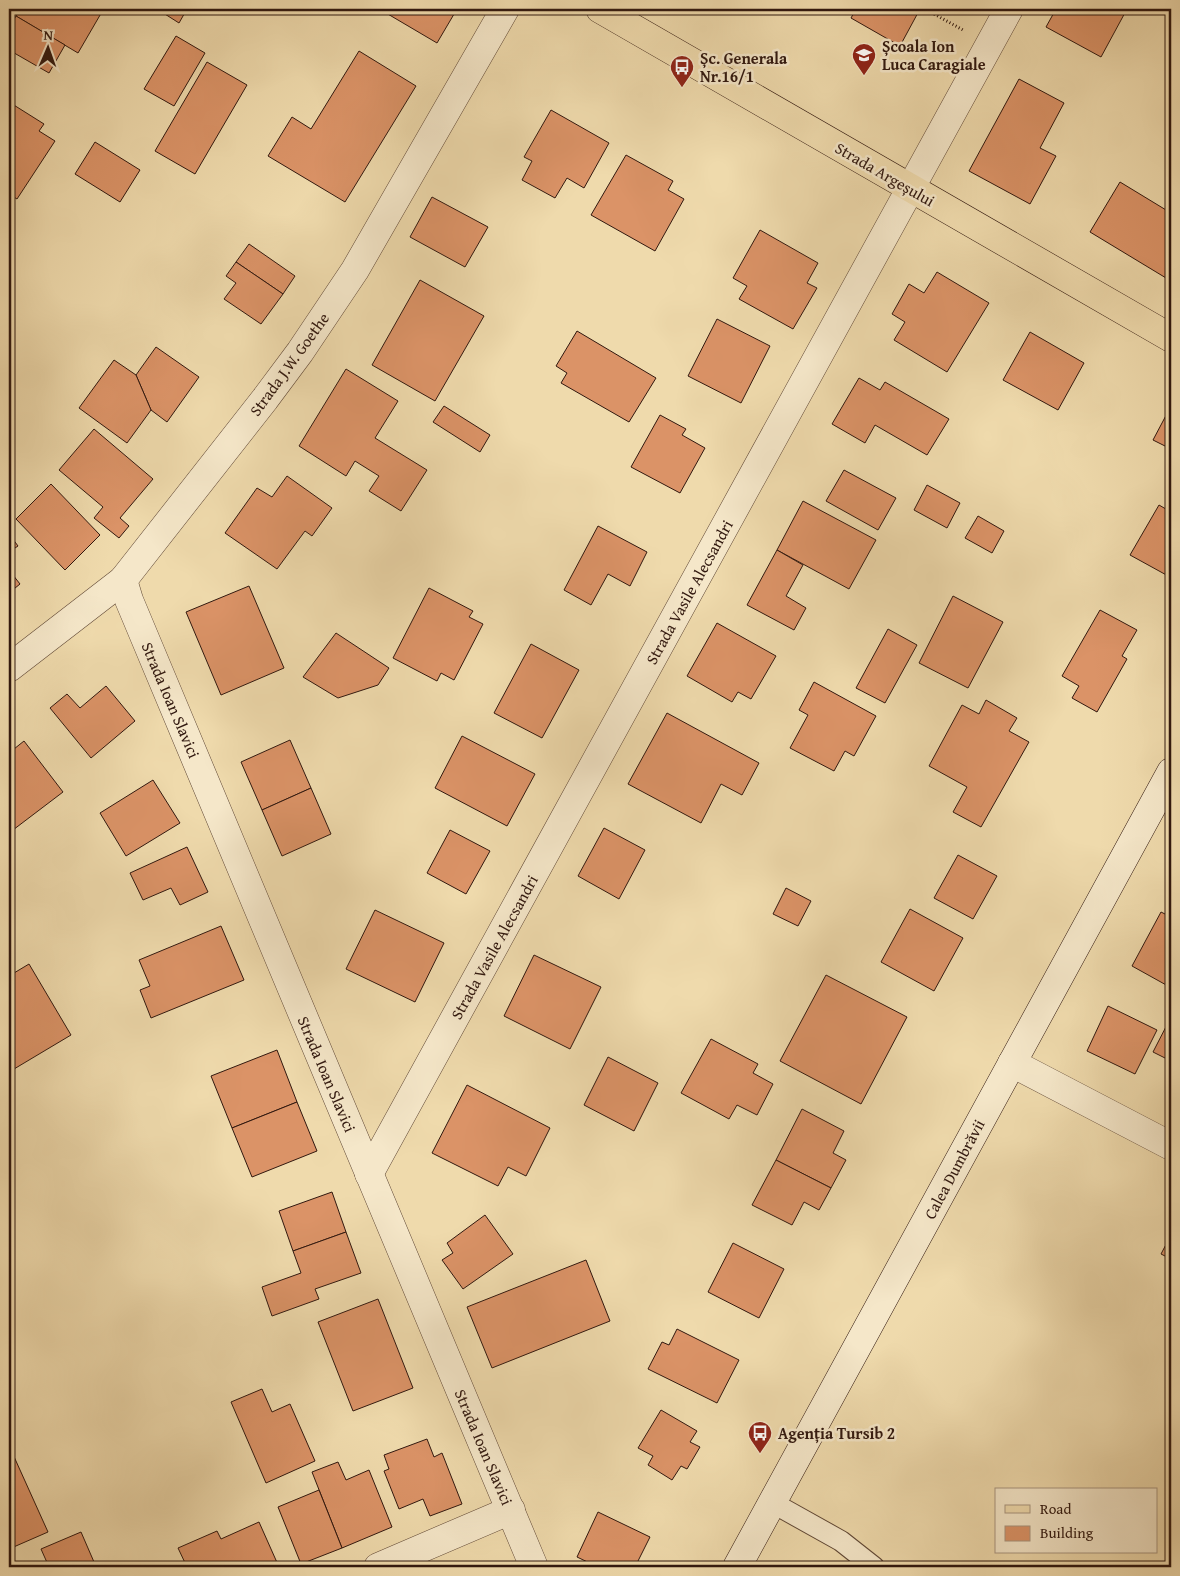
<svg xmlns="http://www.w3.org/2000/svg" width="1180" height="1576" font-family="'Gentium Book Plus',serif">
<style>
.building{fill:#db9367;stroke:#31180f}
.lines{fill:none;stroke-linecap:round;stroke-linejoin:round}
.service-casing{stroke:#604836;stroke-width:22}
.minor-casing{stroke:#604836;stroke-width:29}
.secondary-casing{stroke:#31180f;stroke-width:29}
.primary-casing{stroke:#31180f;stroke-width:29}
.path{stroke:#31180f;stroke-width:3;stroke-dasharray:1 2.5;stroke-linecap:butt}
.service{stroke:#f5e7c9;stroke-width:20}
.minor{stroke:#f5e7c9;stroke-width:28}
.secondary{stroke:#f5e7c9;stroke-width:28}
.primary{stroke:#efdaac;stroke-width:28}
.labels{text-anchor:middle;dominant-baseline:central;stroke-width:5;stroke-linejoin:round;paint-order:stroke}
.poi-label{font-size:16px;font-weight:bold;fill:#31180f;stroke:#f5e7c9;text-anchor:start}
.street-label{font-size:16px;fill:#31180f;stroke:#f5e7c9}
</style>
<rect width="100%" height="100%" fill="#efdaac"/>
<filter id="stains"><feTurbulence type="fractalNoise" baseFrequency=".004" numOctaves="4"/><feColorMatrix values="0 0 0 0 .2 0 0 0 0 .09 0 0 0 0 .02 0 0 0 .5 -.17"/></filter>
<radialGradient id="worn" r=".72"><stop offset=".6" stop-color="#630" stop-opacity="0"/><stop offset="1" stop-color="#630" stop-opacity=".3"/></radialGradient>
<g class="building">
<path d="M 20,9 L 101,9 L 103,10 L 78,53 L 16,16 Z"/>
<path d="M 157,9 L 187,9 L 179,23 Z"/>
<path d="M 381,9 L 457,9 L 437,43 L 381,10 Z"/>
<path d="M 856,9 L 920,9 L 900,46 L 851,18 Z"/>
<path d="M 1056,9 L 1127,9 L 1101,57 L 1046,27 Z"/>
<path d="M 16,16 L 65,45 L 49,73 L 9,50 L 9,28 Z"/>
<path d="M 176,36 L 205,53 L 174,106 L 144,89 Z"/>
<path d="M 359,51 L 416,86 L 345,202 L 268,156 L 292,117 L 311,129 Z"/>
<path d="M 207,62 L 247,85 L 195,174 L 155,151 Z"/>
<path d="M 1019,79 L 1064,103 L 1040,148 L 1056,156 L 1030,204 L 969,171 Z"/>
<path d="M 9,102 L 44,124 L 39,131 L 55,141 L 17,199 L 9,194 Z"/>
<path d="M 551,110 L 609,143 L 584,188 L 567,178 L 555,198 L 522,180 L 532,161 L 524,157 Z"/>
<path d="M 95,142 L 140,170 L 120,202 L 75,174 Z"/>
<path d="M 626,155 L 673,181 L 668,190 L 684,199 L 655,251 L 591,215 Z"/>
<path d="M 1120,182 L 1171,213 L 1171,281 L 1090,232 Z"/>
<path d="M 432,197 L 488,227 L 465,267 L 410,237 Z"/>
<path d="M 760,230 L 818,263 L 807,283 L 817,288 L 793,329 L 739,299 L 747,286 L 733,278 Z"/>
<path d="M 249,244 L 295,276 L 283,294 L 236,262 Z"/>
<path d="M 236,262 L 283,294 L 261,324 L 224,299 L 236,283 L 226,276 Z"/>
<path d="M 937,272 L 989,303 L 947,372 L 894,340 L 905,322 L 892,314 L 909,284 L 924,293 Z"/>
<path d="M 420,280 L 484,316 L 435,401 L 372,365 Z"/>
<path d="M 717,319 L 770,346 L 741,403 L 688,376 Z"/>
<path d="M 577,331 L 656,378 L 629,422 L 561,383 L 567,373 L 556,366 Z"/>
<path d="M 1030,332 L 1084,363 L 1058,410 L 1003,380 Z"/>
<path d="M 156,347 L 199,377 L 167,422 L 151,410 L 136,375 Z"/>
<path d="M 114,360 L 136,375 L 151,410 L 127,443 L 79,408 Z"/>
<path d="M 346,369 L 398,401 L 375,438 L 427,470 L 401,511 L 369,491 L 379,476 L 355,461 L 346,476 L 299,446 Z"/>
<path d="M 859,378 L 880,390 L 885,382 L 949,419 L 927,455 L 875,425 L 865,443 L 832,424 Z"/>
<path d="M 444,406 L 490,435 L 480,452 L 433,422 Z"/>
<path d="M 1171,406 L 1171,449 L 1153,440 Z"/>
<path d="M 660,415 L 686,429 L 682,435 L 705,448 L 680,493 L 631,467 Z"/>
<path d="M 94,429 L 153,479 L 120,518 L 129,526 L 119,538 L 94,518 L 103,507 L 59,470 Z"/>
<path d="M 844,470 L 896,498 L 878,530 L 826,501 Z"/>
<path d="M 287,476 L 332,508 L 312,536 L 305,531 L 277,569 L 225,533 L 257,488 L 272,497 Z"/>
<path d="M 51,484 L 100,535 L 65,570 L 16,519 Z"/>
<path d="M 927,485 L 960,503 L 947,528 L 914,510 Z"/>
<path d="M 803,501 L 876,540 L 849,589 L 777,550 Z"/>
<path d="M 1159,505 L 1171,512 L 1171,575 L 1170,577 L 1130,555 Z"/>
<path d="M 978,516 L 1004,531 L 992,553 L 965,538 Z"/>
<path d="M 598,526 L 647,552 L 630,586 L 608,574 L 591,605 L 564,590 Z"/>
<path d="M 9,534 L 18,546 L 9,552 Z"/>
<path d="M 777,550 L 803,565 L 786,596 L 806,608 L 794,630 L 747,605 Z"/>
<path d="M 9,570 L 20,584 L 9,593 Z"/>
<path d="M 249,586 L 284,668 L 221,695 L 186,612 Z"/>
<path d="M 429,588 L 473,611 L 469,617 L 483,624 L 454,680 L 441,673 L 437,681 L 393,658 Z"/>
<path d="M 953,596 L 1003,622 L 968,688 L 919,663 Z"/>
<path d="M 1100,610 L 1137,630 L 1122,656 L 1127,659 L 1097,712 L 1072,698 L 1079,686 L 1062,676 Z"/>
<path d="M 717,623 L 776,656 L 751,699 L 738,692 L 732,702 L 687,676 Z"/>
<path d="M 888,629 L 917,645 L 885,703 L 856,688 Z"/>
<path d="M 336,633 L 389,668 L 378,685 L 338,698 L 303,677 Z"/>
<path d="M 531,644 L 579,670 L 542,738 L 494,713 Z"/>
<path d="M 814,682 L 876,716 L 854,756 L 845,751 L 834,771 L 790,748 L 808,715 L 799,710 Z"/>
<path d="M 106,686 L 135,721 L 91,758 L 50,708 L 67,694 L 80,708 Z"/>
<path d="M 986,700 L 1017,718 L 1009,731 L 1029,742 L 981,827 L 953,812 L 967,787 L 929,766 L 962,705 L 979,714 Z"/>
<path d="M 667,713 L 759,763 L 742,795 L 721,784 L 701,823 L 628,784 Z"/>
<path d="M 462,736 L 535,774 L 507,826 L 435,788 Z"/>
<path d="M 290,740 L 311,788 L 262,810 L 241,762 Z"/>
<path d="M 24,741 L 63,792 L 9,833 L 9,753 Z"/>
<path d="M 153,780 L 180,823 L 126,856 L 100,813 Z"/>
<path d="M 311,788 L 331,834 L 282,856 L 262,810 Z"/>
<path d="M 604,828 L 645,850 L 619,899 L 578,876 Z"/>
<path d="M 450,830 L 490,851 L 466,894 L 427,873 Z"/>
<path d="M 187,847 L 208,892 L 180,905 L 171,888 L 143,900 L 130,873 Z"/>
<path d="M 958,855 L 997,876 L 973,919 L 934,898 Z"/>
<path d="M 786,888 L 811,901 L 798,926 L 773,914 Z"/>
<path d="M 910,909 L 963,938 L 934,991 L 881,962 Z"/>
<path d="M 375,910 L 444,943 L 415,1002 L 346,969 Z"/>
<path d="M 1161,912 L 1171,917 L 1171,981 L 1168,986 L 1132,966 Z"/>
<path d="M 221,926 L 244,980 L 151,1018 L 140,990 L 150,986 L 139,960 Z"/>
<path d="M 534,955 L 601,987 L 570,1049 L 504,1016 Z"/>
<path d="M 29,964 L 71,1035 L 9,1072 L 9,976 Z"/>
<path d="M 826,975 L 907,1017 L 861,1104 L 780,1061 Z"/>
<path d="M 1108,1006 L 1157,1030 L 1135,1074 L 1087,1051 Z"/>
<path d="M 1171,1017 L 1171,1061 L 1153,1052 Z"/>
<path d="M 711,1039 L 758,1064 L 753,1073 L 773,1084 L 757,1115 L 737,1105 L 729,1119 L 681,1093 Z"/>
<path d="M 277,1050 L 297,1102 L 232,1128 L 211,1076 Z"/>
<path d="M 608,1057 L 658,1083 L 634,1131 L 584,1105 Z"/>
<path d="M 467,1085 L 550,1128 L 526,1176 L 508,1167 L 498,1186 L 432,1153 Z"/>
<path d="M 297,1102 L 317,1151 L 252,1177 L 232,1128 Z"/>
<path d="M 802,1109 L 844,1131 L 833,1153 L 846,1160 L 831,1188 L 776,1160 Z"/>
<path d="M 776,1160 L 831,1188 L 819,1210 L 804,1202 L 792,1225 L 752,1205 Z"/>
<path d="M 332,1192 L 346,1232 L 293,1251 L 279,1211 Z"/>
<path d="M 485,1215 L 513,1254 L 463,1289 L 442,1260 L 453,1253 L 447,1243 Z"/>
<path d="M 346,1232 L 361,1273 L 315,1289 L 319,1299 L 272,1316 L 262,1287 L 301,1273 L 293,1251 Z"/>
<path d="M 1171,1235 L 1171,1259 L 1161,1254 Z"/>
<path d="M 733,1243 L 784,1269 L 759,1318 L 708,1292 Z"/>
<path d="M 586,1260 L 610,1321 L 492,1368 L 467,1307 Z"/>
<path d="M 378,1299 L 413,1388 L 353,1411 L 318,1322 Z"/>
<path d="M 677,1329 L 739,1360 L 717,1403 L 648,1369 L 662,1342 L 669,1345 Z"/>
<path d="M 262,1389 L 272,1412 L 290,1404 L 315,1461 L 266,1483 L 231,1402 Z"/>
<path d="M 661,1410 L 697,1431 L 690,1442 L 700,1447 L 687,1469 L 681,1466 L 672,1480 L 648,1465 L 653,1456 L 638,1448 Z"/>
<path d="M 427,1439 L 434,1457 L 442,1453 L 462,1504 L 430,1516 L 423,1499 L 399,1509 L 384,1471 L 389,1469 L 384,1455 Z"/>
<path d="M 11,1450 L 48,1532 L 9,1549 L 9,1451 Z"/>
<path d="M 338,1462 L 346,1480 L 369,1470 L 392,1527 L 342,1548 L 312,1472 Z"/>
<path d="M 319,1490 L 342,1548 L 301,1564 L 278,1507 Z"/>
<path d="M 598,1512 L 650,1537 L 635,1567 L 598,1567 L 577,1557 Z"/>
<path d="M 259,1522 L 279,1567 L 187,1567 L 178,1548 L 217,1531 L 221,1539 Z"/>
<path d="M 81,1532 L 94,1562 L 82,1567 L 49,1567 L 41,1549 Z"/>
</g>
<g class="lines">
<g class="service-casing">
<path id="service" d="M 773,1503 L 841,1541 L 874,1567"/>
</g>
<g class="minor-casing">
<g id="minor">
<path d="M 123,580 L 129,600 L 534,1567"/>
<path d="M 9,668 L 123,580 L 265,399 L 300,352 L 355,270 L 505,9"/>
<path d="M 1012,1063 L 1171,1146"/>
<path d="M 369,1174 L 1009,9"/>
<path d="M 378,1567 L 511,1510"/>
</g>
</g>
<g class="secondary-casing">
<path id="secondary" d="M 737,1567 L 1171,772"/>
</g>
<g class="primary-casing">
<path id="primary" d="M 600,9 L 1171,338"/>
</g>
<path class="path" d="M 925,9 L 963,30"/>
<use href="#service" class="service"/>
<use href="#minor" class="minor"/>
<use href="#secondary" class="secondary"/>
<use href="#primary" class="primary"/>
</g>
<defs>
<g id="school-pin" transform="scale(1.25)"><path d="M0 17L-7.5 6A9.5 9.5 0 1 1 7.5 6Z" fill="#8f2418" stroke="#f5e7c9"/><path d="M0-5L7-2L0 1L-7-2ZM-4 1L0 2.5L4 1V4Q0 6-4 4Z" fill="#fff"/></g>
<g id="bus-pin" transform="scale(1.25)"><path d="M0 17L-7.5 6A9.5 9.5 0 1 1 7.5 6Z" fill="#8f2418" stroke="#f5e7c9"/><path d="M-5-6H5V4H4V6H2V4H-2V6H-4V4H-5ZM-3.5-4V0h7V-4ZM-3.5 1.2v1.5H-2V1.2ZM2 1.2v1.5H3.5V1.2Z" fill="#fff"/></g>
</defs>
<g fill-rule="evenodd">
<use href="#school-pin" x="864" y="55"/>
<use href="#bus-pin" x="682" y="67"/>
<use href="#bus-pin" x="760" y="1433"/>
</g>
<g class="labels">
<g class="poi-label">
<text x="882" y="46">Școala Ion<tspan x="882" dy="18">Luca Caragiale</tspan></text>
<text x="700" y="58">Șc. Generala<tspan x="700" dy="18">Nr.16/1</tspan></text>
<text x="778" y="1433">Agenția Tursib 2</text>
</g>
<g class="street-label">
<text transform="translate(885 174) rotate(30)">Strada Argeșului</text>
<text transform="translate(289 364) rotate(-54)">Strada J.W. Goethe</text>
<text transform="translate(689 592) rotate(-61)">Strada Vasile Alecsandri</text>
<text transform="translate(171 700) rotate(67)">Strada Ioan Slavici</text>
<text transform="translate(494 947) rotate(-61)">Strada Vasile Alecsandri</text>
<text transform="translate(327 1074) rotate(67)">Strada Ioan Slavici</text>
<text transform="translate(954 1169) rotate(-62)">Calea Dumbrăvii</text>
<text transform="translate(484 1447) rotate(67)">Strada Ioan Slavici</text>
</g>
</g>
<rect width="1180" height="1576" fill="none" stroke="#efdaac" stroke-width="30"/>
<rect x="10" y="10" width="1160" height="1556" fill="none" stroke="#31180f" stroke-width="2.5"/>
<rect x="15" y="15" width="1150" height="1546" fill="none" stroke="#31180f"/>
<rect x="995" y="1488" width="162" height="65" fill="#f5e7c9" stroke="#a7947f"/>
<rect x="1005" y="1505" width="25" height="8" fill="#efdaac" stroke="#a7947f"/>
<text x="1040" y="1514" font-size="15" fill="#31180f">Road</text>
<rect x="1005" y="1526" width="25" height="15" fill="#db9367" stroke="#a7947f"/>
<text x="1040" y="1538" font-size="15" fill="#31180f">Building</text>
<g transform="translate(48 48) rotate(2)" stroke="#f5e7c9" stroke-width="4" paint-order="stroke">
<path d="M0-4L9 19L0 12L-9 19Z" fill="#31180f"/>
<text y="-8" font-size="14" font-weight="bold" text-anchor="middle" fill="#31180f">N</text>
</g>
<rect width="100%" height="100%" filter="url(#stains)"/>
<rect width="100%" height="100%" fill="url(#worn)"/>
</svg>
